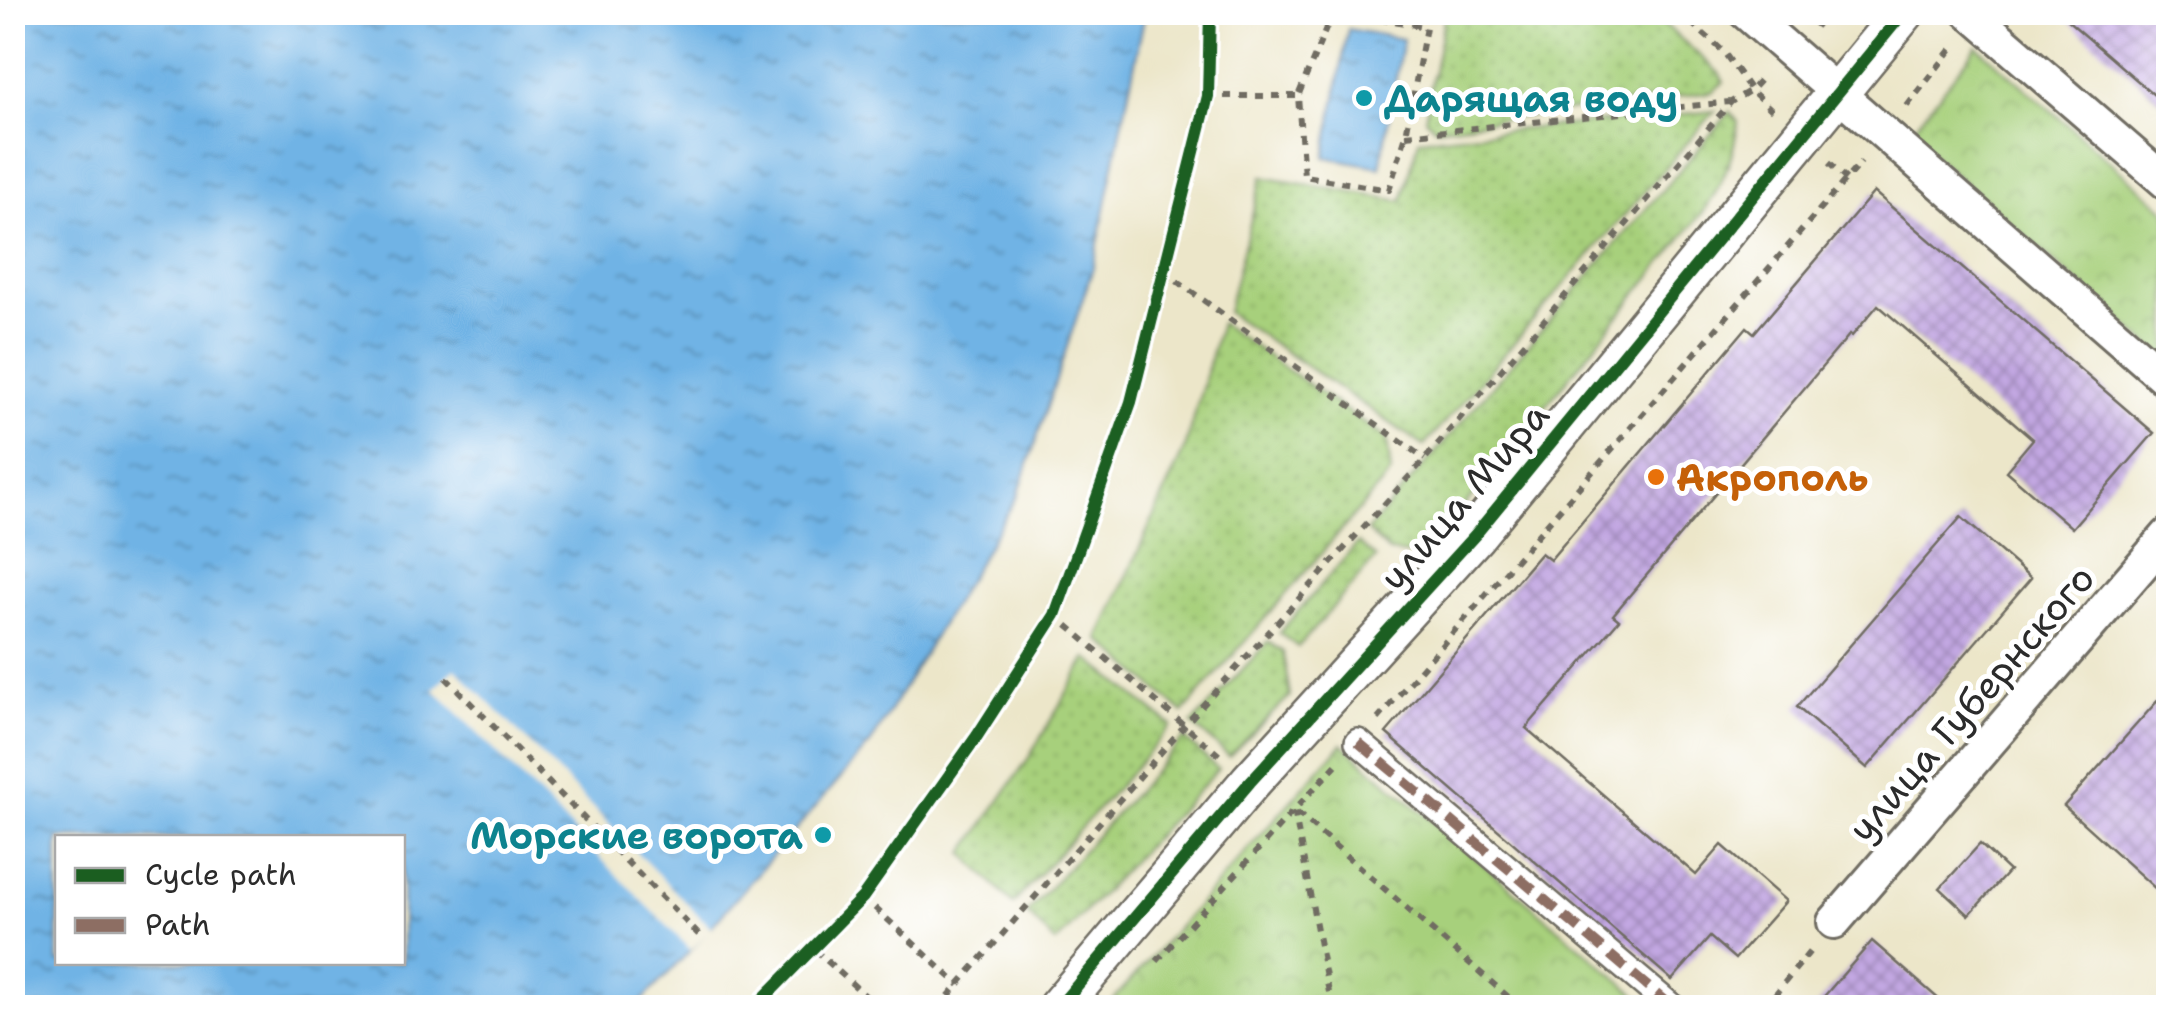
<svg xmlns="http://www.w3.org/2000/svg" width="2181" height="1020" font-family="'Shantell Sans',sans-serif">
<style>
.grass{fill:url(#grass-dots);stroke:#697e54;stroke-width:2.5}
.park{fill:url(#park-crowns);stroke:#697e54;stroke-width:2.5}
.water{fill:url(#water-ripples);stroke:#4d6f88;stroke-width:2.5;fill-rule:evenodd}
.pier{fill:#ece6c9}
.building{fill:url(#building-cross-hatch)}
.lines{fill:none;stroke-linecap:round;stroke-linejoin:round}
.pedestrian-casing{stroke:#6f6c62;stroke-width:30}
.minor-casing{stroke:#6f6c62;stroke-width:38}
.tertiary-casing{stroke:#6f6c62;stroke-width:45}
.path{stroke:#6f6c62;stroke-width:6;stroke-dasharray:8 8;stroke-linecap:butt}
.pedestrian{stroke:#fff;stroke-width:25}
.minor{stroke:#fff;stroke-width:32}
.tertiary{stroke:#fff;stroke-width:40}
.quiet{stroke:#8d6e63;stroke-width:10;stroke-dasharray:20 10;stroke-linecap:butt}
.cycleway-casing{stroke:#fff;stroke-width:19}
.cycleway{stroke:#1b5e20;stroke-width:12}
.culture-dot{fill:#0f9aa8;stroke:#fff;stroke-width:4}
.food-dot{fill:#e8710a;stroke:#fff;stroke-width:4}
.labels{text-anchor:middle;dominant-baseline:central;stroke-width:10;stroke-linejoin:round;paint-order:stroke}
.culture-label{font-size:38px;font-weight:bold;fill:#0d838f;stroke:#fff;text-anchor:start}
.food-label{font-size:38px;font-weight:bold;fill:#c56008;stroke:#fff;text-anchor:start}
.street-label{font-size:38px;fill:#2b2b2b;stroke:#fff}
</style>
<defs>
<pattern id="grass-dots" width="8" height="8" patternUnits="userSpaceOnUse" patternTransform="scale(2.5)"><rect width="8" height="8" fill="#a7d07c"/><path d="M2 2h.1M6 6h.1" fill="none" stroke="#90b36b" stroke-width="1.8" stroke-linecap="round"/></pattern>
<pattern id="park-crowns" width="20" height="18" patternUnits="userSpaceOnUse" patternTransform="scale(2.5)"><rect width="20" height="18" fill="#a7d07c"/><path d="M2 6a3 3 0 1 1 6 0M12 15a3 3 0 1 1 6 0" fill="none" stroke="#90b36b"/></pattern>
<pattern id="water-ripples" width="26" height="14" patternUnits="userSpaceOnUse" patternTransform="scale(2.5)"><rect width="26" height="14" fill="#6fb3e5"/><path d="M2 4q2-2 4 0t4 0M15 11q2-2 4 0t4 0" fill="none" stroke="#5b92ba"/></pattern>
<pattern id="building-cross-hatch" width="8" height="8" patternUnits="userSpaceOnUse" patternTransform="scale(2.5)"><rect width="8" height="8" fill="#c2a7e2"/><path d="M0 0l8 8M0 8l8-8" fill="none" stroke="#9e88b7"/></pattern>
</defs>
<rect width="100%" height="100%" fill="#fff"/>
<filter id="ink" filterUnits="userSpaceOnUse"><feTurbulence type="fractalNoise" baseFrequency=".01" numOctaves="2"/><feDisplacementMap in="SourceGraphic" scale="20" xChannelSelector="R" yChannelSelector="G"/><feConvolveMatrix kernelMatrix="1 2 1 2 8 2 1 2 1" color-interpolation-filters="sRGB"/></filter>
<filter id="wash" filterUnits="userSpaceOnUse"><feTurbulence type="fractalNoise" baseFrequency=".0048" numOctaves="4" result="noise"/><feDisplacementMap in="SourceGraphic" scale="40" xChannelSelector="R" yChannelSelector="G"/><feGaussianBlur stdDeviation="2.25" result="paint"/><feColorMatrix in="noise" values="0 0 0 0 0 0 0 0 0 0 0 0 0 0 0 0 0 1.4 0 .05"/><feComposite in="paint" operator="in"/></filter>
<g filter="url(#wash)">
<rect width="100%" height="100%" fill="#ece6c9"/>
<g class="grass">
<path d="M 1445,13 L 1652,13 L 1718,72 L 1724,82 L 1712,92 L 1435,128 L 1425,118 Z"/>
<path d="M 1715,111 L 1424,446 L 1227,312 L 1262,177 L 1402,201 L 1419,139 Z"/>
<path d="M 1730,112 L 1738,122 C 1734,156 1723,184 1704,211 L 1424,556 L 1389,552 L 1367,531 Z"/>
<path d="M 1220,323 L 1387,439 L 1391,473 L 1183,713 L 1099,639 L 1186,445 Z"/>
<path d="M 1358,543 L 1376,558 L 1298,647 L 1279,633 Z"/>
<path d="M 1268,642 L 1283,652 L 1290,696 L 1229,756 L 1192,724 Z"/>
<path d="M 1087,658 L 1172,726 L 1013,904 L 964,853 L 1030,756 Z"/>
<path d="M 1184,738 L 1218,769 L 1056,943 L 1027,913 Z"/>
</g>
<g class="park">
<path d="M 1977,46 L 2168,212 L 2168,362 L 1909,134 Z"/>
<path d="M 1342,744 L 1651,1007 L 1106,1008 Z"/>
</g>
<g class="water">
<path d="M 12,13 L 1145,13 L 1093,268 L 1018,495 L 871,743 L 691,950 L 636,1007 L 13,1007 ZM 58,838 L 402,838 L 402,962 L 58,962 Z"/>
<path d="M 1348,29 L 1403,39 L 1380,167 L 1325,157 Z"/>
</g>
<path class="pier" d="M 455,668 L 712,929 L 691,950 L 434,689 Z"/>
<g id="blocks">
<g class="building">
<path d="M 2058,12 L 2168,12 L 2168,107 Z"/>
<path d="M 1874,192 L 2154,433 L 2072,528 L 2006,471 L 2033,439 L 1878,305 L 1852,336 L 1850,334 L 1613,615 L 1619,620 L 1526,728 L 1696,875 L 1722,845 L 1786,901 L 1735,959 L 1710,937 L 1672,980 L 1386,733 L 1541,553 L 1550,560 L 1747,327 L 1754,333 Z"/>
<path d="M 1961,517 L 2031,578 L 1867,768 L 1797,707 Z"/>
<path d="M 2168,689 L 2168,900 L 2064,806 Z"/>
<path d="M 1980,844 L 2009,871 L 1969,915 L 1940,888 Z"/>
<path d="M 1872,941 L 1949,1008 L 1814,1008 Z"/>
</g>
</g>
</g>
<g filter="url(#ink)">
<use href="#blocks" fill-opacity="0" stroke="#6f6c62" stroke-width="2.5"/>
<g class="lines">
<g class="pedestrian-casing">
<path id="pedestrian" d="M 1358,742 L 1673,1008"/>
</g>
<g class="minor-casing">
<g id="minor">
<path d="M 1745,12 L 2168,381"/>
<path d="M 1969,12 L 2168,184"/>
<path d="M 1834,922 L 2168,535"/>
</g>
</g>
<g class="tertiary-casing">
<path id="tertiary" d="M 1058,1008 L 1250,782 L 1475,535 L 1904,12"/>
</g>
<g class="path">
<path d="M 1333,12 L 1298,96 L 1304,176 L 1389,190 L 1406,135 L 1426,27 L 1344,12"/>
<path d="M 1679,12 L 1723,51 L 1751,90 L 1772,110"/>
<path d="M 1815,27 L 1827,12"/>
<path d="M 1208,96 L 1298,96"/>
<path d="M 1907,106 L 1955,45"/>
<path d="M 1406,135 L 1730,102"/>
<path d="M 1829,163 L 1846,179"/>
<path d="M 1164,272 L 1425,459"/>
<path d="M 1055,615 L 1219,755"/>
<path d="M 446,678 L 702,938"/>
<path d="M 1378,719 L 1861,162"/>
<path d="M 863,897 L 959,985"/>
<path d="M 815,950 L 879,1008"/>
<path d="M 1157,961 L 1294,810 L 1521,1008"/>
<path d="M 754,1008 L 863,897 L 977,736 L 1055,615 L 1131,402 L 1208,96 L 1210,12"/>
<path d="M 938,1008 L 1184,726 L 1425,459 L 1731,102 L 1751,90 L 1763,77"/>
<path d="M 1332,1008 L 1294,810 L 1336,765"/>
<path d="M 1764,1008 L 1811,950"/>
</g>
<use href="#pedestrian" class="pedestrian"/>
<use href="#minor" class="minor"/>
<use href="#tertiary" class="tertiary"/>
<path class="quiet" d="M 1358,742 L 1673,1008"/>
<g class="cycleway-casing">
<g id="cycleway">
<path d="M 754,1008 L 863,897 L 977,736 L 1055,615 L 1131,402 L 1208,96 L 1210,12"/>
<path d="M 1058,1008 L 1250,782 L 1475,535 L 1904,12"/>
</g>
</g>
<use href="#cycleway" class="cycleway"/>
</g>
</g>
<g class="culture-dot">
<circle cx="1364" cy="98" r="10"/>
<circle cx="823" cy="835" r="10"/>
</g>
<circle class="food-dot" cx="1656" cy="477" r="10"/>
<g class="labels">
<g class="culture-label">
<text x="1384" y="98">Дарящая воду</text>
<text x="803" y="835" text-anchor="end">Морские ворота</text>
</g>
<g class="food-label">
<text x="1676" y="477">Акрополь</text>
</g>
<g class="street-label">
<text transform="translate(1464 496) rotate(-49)">улица Мира</text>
<text transform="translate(1971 703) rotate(-49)">улица Губернского</text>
</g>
</g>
<rect width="2181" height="1020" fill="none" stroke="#fff" stroke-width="50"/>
<rect x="55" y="835" width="350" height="130" fill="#ffffff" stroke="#aaaaaa" stroke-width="2.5"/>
<rect x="75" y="868" width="50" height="15" fill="#1b5e20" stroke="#aaaaaa" stroke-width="2.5"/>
<text x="145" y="885" font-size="30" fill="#2b2b2b">Cycle path</text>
<rect x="75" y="918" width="50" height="15" fill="#8d6e63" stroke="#aaaaaa" stroke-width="2.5"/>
<text x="145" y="935" font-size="30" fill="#2b2b2b">Path</text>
</svg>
